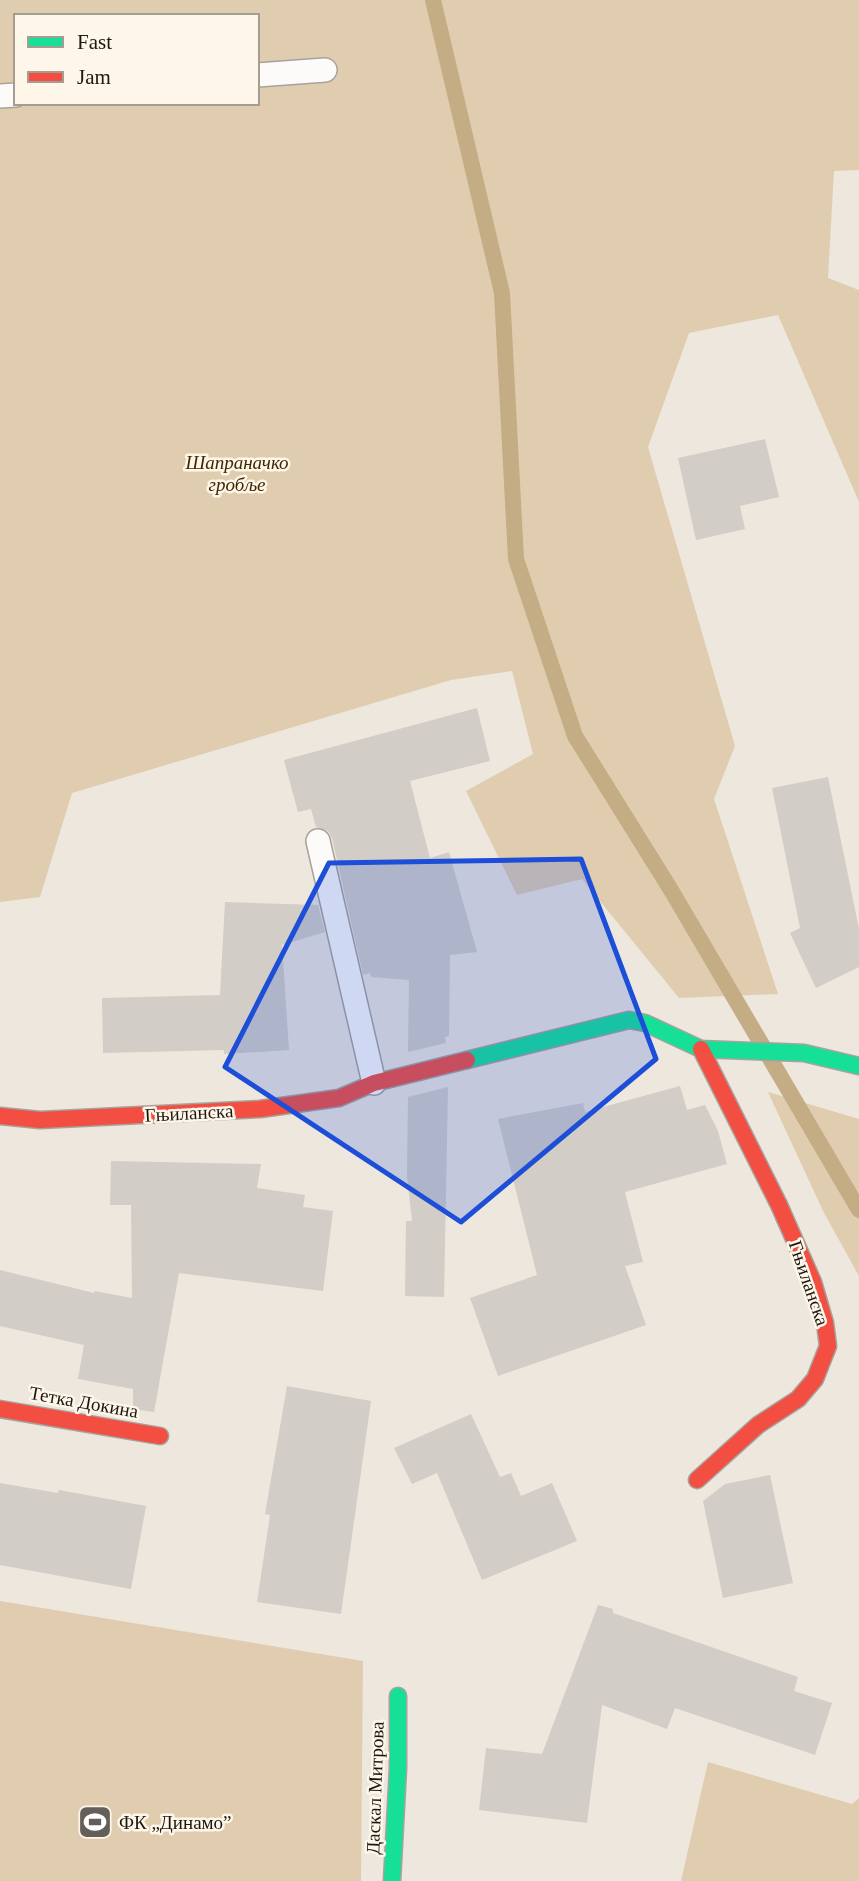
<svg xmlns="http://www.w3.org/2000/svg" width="859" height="1881" font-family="Georgia,serif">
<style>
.green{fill:#e0cdb0;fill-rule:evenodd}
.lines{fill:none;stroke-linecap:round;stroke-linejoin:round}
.stream{stroke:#c4ac85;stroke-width:16}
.building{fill:#d2cdc6}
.lane-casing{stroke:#a7a29b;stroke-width:26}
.fast-casing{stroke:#a7a29b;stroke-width:19}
.jam-casing{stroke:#a7a29b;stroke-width:19}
.lane{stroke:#fcfbfa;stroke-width:23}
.fast{stroke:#16e098;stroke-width:16}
.jam{stroke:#f24e42;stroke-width:16}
.marked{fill:#1d4ed8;fill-opacity:0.2;stroke:#1d4ed8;stroke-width:5;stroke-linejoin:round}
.labels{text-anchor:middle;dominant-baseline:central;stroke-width:5;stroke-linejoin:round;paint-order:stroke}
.park-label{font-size:19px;font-style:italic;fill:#3f2800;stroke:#fef6e9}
.street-label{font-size:19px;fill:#1b1812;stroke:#fef6e9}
.poi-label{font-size:19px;fill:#1b1812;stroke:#fef6e9;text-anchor:start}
</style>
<rect width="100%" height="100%" fill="#ede7de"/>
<g class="green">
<path d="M 0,0 L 859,0 L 859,170 L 834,171 L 828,278 L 859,290 L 859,502 L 778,315 L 689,333 L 648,447 L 735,746 L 714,799 L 778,994 L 679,998 L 582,879 L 517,895 L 466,791 L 533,754 L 512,671 L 451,680 L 72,793 L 40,897 L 0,902 ZM 16,16 L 257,16 L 257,103 L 16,103 Z"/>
<path d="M 768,1092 L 859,1119 L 859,1276 L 824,1213 Z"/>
<path d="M 0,1601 L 363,1661 L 361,1881 L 0,1881 Z"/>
<path d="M 708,1762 L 852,1804 L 859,1798 L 859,1881 L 681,1881 Z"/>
</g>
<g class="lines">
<path class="stream" d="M 433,0 L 502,293 L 516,559 L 575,736 L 671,890 L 859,1210"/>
</g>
<g class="building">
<path d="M 765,439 L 779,497 L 740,506 L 745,529 L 696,540 L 678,458 Z"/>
<path d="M 477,708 L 490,761 L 410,781 L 430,858 L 449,852 L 477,952 L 450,955 L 449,1036 L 445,1037 L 446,1043 L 408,1052 L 409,980 L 371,977 L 370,973 L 363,975 L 332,838 L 328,831 L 316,827 L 311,809 L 298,812 L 284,760 Z"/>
<path d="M 828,777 L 859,929 L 859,967 L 816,988 L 790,933 L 800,928 L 772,788 Z"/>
<path d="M 225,902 L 318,905 L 325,932 L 282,945 L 289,1050 L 224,1054 L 224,1050 L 103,1053 L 102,998 L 220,995 Z"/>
<path d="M 680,1086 L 687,1110 L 705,1105 L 718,1131 L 727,1164 L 625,1192 L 643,1262 L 625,1266 L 646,1325 L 498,1376 L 470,1298 L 537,1275 L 498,1119 L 583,1103 L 585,1112 Z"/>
<path d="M 448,1087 L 444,1297 L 405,1296 L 406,1221 L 412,1221 L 407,1176 L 408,1097 Z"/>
<path d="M 111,1161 L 261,1164 L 257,1188 L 305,1195 L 303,1207 L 333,1211 L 323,1291 L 179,1273 L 154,1412 L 133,1409 L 133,1389 L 78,1379 L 84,1345 L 0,1326 L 0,1270 L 94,1293 L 94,1291 L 132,1298 L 131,1205 L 110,1205 Z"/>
<path d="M 287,1386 L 371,1401 L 341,1614 L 257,1602 L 270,1515 L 265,1514 Z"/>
<path d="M 471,1414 L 500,1477 L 511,1473 L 521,1496 L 552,1483 L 577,1541 L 482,1580 L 437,1473 L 412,1484 L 394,1448 Z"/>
<path d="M 770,1475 L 793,1583 L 723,1598 L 703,1501 L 725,1484 Z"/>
<path d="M 0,1483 L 58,1493 L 59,1490 L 146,1506 L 131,1589 L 0,1565 Z"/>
<path d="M 598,1605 L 613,1609 L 613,1613 L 798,1677 L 794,1691 L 832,1703 L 815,1755 L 675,1708 L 667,1729 L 602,1705 L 587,1823 L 479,1810 L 486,1748 L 542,1754 Z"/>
</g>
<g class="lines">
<g class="lane-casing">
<g id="lane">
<path d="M 257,75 L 325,70"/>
<path d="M 0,96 L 16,95"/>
<path d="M 318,841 L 374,1083"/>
</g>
</g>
<g class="fast-casing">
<g id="fast">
<path d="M 467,1060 L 629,1020 L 645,1023 L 701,1049 L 804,1053 L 859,1066"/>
<path d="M 392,1881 L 398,1768 L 398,1696"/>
</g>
</g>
<g class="jam-casing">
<g id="jam">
<path d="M 0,1116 L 40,1120 L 260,1109 L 339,1098 L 374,1083 L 467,1060"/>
<path d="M 0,1409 L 160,1436"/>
<path d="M 697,1480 L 758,1425 L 798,1399 L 815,1379 L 828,1346 L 825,1323 L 813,1282 L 779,1205 L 701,1049"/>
</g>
</g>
<use href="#lane" class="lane"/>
<use href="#fast" class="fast"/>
<use href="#jam" class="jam"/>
</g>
<path class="marked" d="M 581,859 L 656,1059 L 461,1222 L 225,1067 L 329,863 Z"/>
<defs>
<g id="stadium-square" transform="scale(1.75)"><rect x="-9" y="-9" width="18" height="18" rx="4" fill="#646059" stroke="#fef6e9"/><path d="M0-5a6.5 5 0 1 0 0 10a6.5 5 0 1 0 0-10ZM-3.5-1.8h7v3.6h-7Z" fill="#fff"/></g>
</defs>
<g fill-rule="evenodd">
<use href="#stadium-square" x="95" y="1822"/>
</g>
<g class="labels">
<g class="park-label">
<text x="237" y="462">Шапраначко<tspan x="237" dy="22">гробље</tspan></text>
</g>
<g class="street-label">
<text transform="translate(189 1113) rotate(-3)">Гњиланска</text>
<text transform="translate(809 1283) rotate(71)">Гњиланска</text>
<text transform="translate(84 1402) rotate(10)">Тетка Докина</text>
<text transform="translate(375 1788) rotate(-88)">Даскал Митрова</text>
</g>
<g class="poi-label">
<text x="119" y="1822">ФК „Динамо”</text>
</g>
</g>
<rect x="14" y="14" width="245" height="91" fill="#fef6e9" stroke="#a39d93" stroke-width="2"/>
<rect x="28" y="37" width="35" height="10" fill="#16e098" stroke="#a39d93" stroke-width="2"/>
<text x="77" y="49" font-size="21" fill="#1b1812">Fast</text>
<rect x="28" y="72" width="35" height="10" fill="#f24e42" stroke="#a39d93" stroke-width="2"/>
<text x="77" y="84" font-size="21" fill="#1b1812">Jam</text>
</svg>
